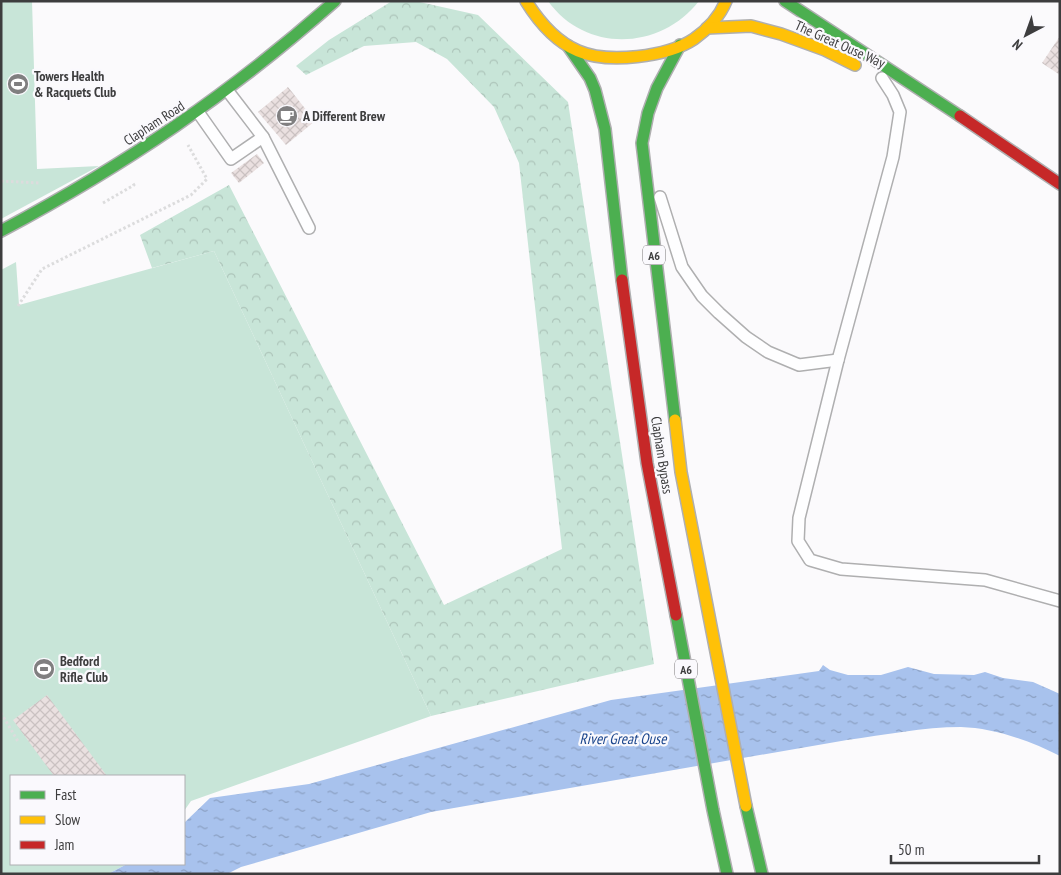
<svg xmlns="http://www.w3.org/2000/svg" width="1061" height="875" font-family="'PT Sans Narrow',sans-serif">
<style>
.green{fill:#c8e5d8}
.forest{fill:url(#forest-crowns)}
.water{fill:url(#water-ripples)}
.building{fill:url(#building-cross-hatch)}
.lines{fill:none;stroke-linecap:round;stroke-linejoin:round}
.lane-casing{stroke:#afafb0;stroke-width:14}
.fast-casing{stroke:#afafb0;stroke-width:14}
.slow-casing{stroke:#afafb0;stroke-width:14}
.jam-casing{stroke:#afafb0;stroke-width:14}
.path{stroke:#dcdcdd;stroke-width:3;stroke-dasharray:2.5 2.5;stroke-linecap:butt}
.lane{stroke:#fefeff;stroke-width:11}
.fast{stroke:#4caf50;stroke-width:11}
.slow{stroke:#ffc107;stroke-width:11}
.jam{stroke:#c62828;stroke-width:11}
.labels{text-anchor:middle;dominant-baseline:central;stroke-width:4.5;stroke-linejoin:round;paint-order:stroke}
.shield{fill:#faf9fd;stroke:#767577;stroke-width:1}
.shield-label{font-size:12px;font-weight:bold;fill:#3d3d3e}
.street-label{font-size:14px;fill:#3d3d3e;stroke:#faf9fd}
.poi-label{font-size:14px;font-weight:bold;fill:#3d3d3e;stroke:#faf9fd;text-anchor:start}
.water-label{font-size:15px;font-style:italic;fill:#1a458c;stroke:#faf9fd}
</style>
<defs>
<pattern id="forest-crowns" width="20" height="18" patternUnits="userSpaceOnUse" patternTransform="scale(1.25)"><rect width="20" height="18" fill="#c8e5d8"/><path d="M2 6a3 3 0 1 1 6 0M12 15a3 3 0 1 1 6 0" fill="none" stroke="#adc5ba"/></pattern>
<pattern id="water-ripples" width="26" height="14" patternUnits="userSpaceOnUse" patternTransform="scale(1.25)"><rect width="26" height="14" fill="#a8c2ed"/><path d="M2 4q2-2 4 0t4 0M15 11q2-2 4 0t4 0" fill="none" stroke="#8a9fc1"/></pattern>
<pattern id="building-cross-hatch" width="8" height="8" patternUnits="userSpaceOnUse" patternTransform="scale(1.25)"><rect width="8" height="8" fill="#eae0e0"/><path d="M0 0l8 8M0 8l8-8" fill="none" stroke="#cac1c1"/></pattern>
</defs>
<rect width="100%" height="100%" fill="#fbfafc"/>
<g class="green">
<path d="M 1,1 L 32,1 L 37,169 L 99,166 L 1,219 Z"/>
<path d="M 548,1 L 699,1 C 661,50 586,54 548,1 Z"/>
<path d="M 214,251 L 431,716 L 191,801 L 184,811 L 184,776 L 11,776 L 11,864 L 127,864 L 108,874 L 1,874 L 1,270 L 16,262 L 19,305 Z"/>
</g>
<path class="forest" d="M 392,1 L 415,1 L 478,15 L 568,102 L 654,664 L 431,716 L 214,251 L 152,268 L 140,235 L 229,185 L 444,605 L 562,549 L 519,163 L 494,107 L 447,59 L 416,42 L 364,46 L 306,75 L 296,66 L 329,40 Z"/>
<path class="water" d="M 823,665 L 830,670 L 848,675 L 881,675 L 908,667 L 934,674 L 974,675 L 985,672 L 1003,678 L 1033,682 L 1060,694 L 1060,756 C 1031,741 994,728 961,727 C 923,727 885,735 847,740 L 431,812 L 241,867 L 227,874 L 108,874 L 127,864 L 184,864 L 184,823 L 210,798 L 309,784 L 611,700 L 819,671 Z"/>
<g class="building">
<path d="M 1060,36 L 1060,75 L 1042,63 Z"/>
<path d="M 288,87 L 315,121 L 286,145 L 258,112 Z"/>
<path d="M 257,154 L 264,163 L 239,183 L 231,173 Z"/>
<path d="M 47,695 L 107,776 L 54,776 L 13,720 Z"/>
</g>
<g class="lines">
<g class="lane-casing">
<g id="lane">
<path d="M 882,78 L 893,95 L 900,112 L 893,157 L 838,360 L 799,518 L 798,541 L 810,560 L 841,569 L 985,580 L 1060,601"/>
<path d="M 227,90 L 263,137 L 309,228"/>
<path d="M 198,112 L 231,159 L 263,137"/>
<path d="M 660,197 L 682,267 L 702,296 L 719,313 L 746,337 L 768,352 L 799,365 L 838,360"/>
</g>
</g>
<g class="fast-casing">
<g id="fast">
<path d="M 785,1 L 960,116"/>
<path d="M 568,46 L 590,78 L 595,90 L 605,129 L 622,280"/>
<path d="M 1,231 C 125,165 230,94 335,1"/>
<path d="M 675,420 L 642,143 L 648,113 L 657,88 L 680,45"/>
<path d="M 676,615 L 713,810 L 727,874"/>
<path d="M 746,806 L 762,874"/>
</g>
</g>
<g class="slow-casing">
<g id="slow">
<path d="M 526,1 C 539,22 555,41 578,51 C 608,64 667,57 694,39 C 707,30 720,16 726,1"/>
<path d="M 707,28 L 751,26 L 781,34 L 825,50 L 855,65"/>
<path d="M 675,420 L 681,472 L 746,806"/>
</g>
</g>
<g class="jam-casing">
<g id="jam">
<path d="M 960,116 L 1060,184"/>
<path d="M 622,280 L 647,463 L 676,615"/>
</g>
</g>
<g class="path">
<path d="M 1,181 L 39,183"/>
<path d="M 103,203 L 134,185 L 132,182"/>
<path d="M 18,306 L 42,269 L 191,195 L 207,179 L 188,145"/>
<path d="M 1,713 L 19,743"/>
</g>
<use href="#lane" class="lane"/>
<use href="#fast" class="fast"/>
<use href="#slow" class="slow"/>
<use href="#jam" class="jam"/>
</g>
<defs>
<g id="stadium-disc" transform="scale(1.125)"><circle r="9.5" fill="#807f80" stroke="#faf9fd"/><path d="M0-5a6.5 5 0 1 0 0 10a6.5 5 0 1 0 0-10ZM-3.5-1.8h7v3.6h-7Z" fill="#fff"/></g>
<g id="cafe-disc" transform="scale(1.125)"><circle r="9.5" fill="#807f80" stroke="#faf9fd"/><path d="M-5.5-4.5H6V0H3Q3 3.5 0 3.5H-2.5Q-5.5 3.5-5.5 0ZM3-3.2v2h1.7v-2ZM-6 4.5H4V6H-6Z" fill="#fff"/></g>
</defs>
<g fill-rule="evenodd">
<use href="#stadium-disc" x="18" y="84"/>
<use href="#cafe-disc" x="287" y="116"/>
<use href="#stadium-disc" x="44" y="669"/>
</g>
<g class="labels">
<g class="shield">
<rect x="643" y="245.5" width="22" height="19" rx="4"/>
<rect x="675" y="659.5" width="22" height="19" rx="4"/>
</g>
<g class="shield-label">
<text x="654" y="255">A6</text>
<text x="686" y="669">A6</text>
</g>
<g class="street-label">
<text transform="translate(840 44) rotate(24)">The Great Ouse Way</text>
<text transform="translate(154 123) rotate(-33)">Clapham Road</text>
<text transform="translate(662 455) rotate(81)">Clapham Bypass</text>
</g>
<g class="poi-label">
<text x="34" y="76">Towers Health<tspan x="34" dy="16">&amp; Racquets Club</tspan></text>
<text x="303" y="116">A Different Brew</text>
<text x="60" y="661">Bedford<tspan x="60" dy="16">Rifle Club</tspan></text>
</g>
<g class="water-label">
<text x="623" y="738">River Great Ouse</text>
</g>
</g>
<rect width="1061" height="875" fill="none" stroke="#3d3d3e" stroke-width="5"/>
<rect x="10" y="775" width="175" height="90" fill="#faf9fd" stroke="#aeaeb1"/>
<rect x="20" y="791" width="25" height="8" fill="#4caf50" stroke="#aeaeb1"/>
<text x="55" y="800" font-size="15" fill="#3d3d3e">Fast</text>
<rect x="20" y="816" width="25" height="8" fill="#ffc107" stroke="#aeaeb1"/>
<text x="55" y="825" font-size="15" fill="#3d3d3e">Slow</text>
<rect x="20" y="841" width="25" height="8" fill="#c62828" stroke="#aeaeb1"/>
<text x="55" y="850" font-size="15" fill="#3d3d3e">Jam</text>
<g transform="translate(1026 35) rotate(221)" stroke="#faf9fd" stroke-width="4" paint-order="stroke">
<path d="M0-4L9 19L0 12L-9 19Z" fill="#3d3d3e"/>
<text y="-8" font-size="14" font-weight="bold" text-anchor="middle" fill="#3d3d3e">N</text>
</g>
<path d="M891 855v8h148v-8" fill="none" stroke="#3d3d3e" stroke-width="2.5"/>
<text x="898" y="855" font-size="15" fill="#3d3d3e" stroke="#faf9fd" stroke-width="4" paint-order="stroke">50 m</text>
</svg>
